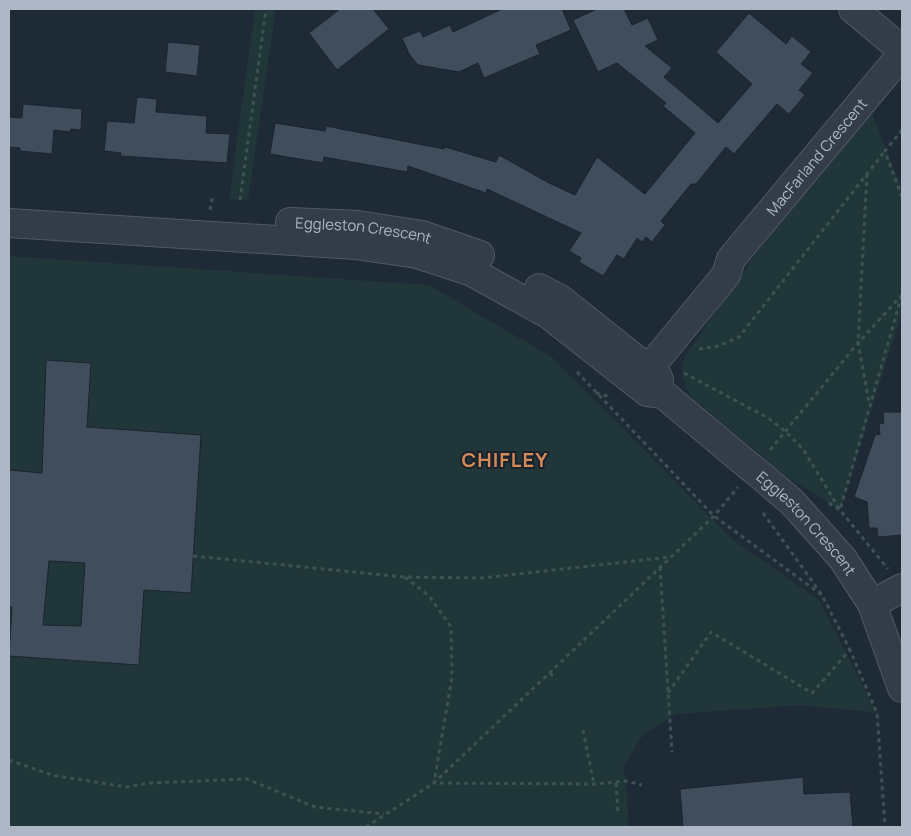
<svg xmlns="http://www.w3.org/2000/svg" width="911" height="836" font-family="Manrope,sans-serif">
<style>
.green{fill:#213638}
.building{fill:#404d5c;stroke:#1b232e;fill-rule:evenodd}
.lines{fill:none;stroke-linecap:round;stroke-linejoin:round}
.minor-casing{stroke:#505a66;stroke-width:30}
.tertiary-casing{stroke:#505a66;stroke-width:30}
.path{stroke:#3c5253;stroke-width:3;stroke-dasharray:4 4;stroke-linecap:butt}
.minor{stroke:#333c48;stroke-width:28}
.tertiary{stroke:#333c48;stroke-width:28}
.tertiary-bridge-casing{stroke:#505a66;stroke-width:30;stroke-linecap:butt}
.tertiary-bridge{stroke:#333c48;stroke-width:28}
.labels{text-anchor:middle;dominant-baseline:central;stroke-width:4;stroke-linejoin:round;paint-order:stroke}
.street-label{font-size:15px;fill:#adb7c5;stroke:#19212c}
.district-label{font-size:20px;font-weight:bold;letter-spacing:1px;fill:#d58b58;stroke:#19212c}
</style>
<rect width="100%" height="100%" fill="#1f2a37"/>
<g class="green">
<path d="M 255,9 L 276,9 L 248,200 L 229,199 Z"/>
<path d="M 866,97 L 902,190 L 902,312 L 840,510 L 787,477 L 690,396 C 681,377 678,369 689,350 Z"/>
<path d="M 9,256 L 429,285 L 552,357 L 733,540 L 819,600 L 877,713 L 801,705 L 676,714 L 643,735 L 623,767 L 626,781 L 629,827 L 9,827 Z"/>
</g>
<g class="building">
<path d="M 340,9 L 373,9 L 389,29 L 337,70 L 309,33 Z"/>
<path d="M 502,9 L 562,9 L 571,30 L 536,45 L 540,54 L 484,78 L 478,63 L 459,72 L 418,65 L 409,54 L 402,38 L 420,31 L 423,37 L 450,25 L 453,32 Z"/>
<path d="M 597,9 L 624,9 L 632,25 L 648,18 L 658,40 L 645,46 L 672,68 L 664,77 L 718,123 L 752,84 L 716,52 L 749,13 L 786,44 L 792,36 L 811,52 L 801,64 L 813,73 L 799,90 L 805,95 L 789,114 L 777,104 L 734,154 L 726,147 L 696,184 L 691,184 L 661,221 L 665,225 L 652,242 L 646,237 L 642,242 L 637,238 L 624,259 L 617,255 L 603,276 L 579,262 L 581,258 L 569,251 L 581,233 L 487,189 L 486,193 L 408,166 L 407,172 L 324,157 L 323,163 L 270,154 L 275,123 L 325,131 L 326,126 L 444,149 L 445,147 L 496,162 L 499,155 L 549,183 L 575,195 L 597,157 L 645,194 L 695,133 L 663,106 L 666,103 L 617,63 L 598,72 L 573,20 Z"/>
<path d="M 168,42 L 200,45 L 197,76 L 165,72 Z"/>
<path d="M 137,97 L 157,99 L 156,112 L 207,116 L 206,133 L 230,134 L 227,163 L 120,156 L 121,153 L 104,151 L 107,121 L 134,123 Z"/>
<path d="M 23,104 L 82,109 L 81,130 L 71,129 L 70,132 L 54,130 L 52,154 L 20,151 L 20,148 L 9,147 L 9,117 L 22,118 Z"/>
<path d="M 46,360 L 91,363 L 87,427 L 201,435 L 191,593 L 144,590 L 139,665 L 9,656 L 12,607 L 9,607 L 9,470 L 42,473 ZM 49,561 L 85,563 L 81,626 L 43,625 Z"/>
<path d="M 883,412 L 902,412 L 902,535 L 878,537 L 877,528 L 869,528 L 867,502 L 854,497 L 875,435 L 880,434 L 879,424 L 884,423 Z"/>
<path d="M 803,777 L 804,794 L 850,792 L 853,827 L 683,827 L 680,789 Z"/>
</g>
<g class="lines">
<g class="minor-casing">
<g id="minor">
<path d="M 853,9 L 902,50"/>
<path d="M 872,604 L 902,588"/>
</g>
</g>
<g class="tertiary-casing">
<g id="tertiary">
<path id="s1" d="M 290,222 L 358,225 L 422,235 L 480,255"/>
<path d="M 9,223 L 356,245 L 417,254 L 472,272 L 548,314 L 647,392 L 663,394 L 749,466"/>
<path d="M 539,288 L 560,299 L 658,377 L 659,380"/>
<path id="s2" d="M 637,383 L 726,275 L 731,259 L 902,54"/>
<path id="s3" d="M 758,473 L 792,502 L 843,559 L 872,604 L 902,688"/>
</g>
</g>
<g class="path">
<path d="M 902,130 L 885,151 L 902,197"/>
<path d="M 867,174 L 858,343 L 869,402"/>
<path d="M 240,200 L 266,9"/>
<path d="M 210,210 L 212,198"/>
<path d="M 699,349 L 719,346 L 739,337 L 885,151"/>
<path d="M 577,372 L 714,516 L 822,595"/>
<path d="M 684,373 L 768,418 L 786,432 L 803,449 L 840,510 L 888,569"/>
<path d="M 596,393 L 610,397"/>
<path d="M 770,450 L 858,343 L 902,295"/>
<path d="M 829,503 L 840,510 L 901,298"/>
<path d="M 763,513 L 822,595 L 850,650"/>
<path d="M 193,556 L 404,577 L 482,578 L 670,557"/>
<path d="M 660,567 L 672,752"/>
<path d="M 405,577 L 429,596 L 451,627 L 452,677 L 434,783 L 594,784 L 626,781 L 642,785"/>
<path d="M 550,673 L 556,679"/>
<path d="M 668,693 L 711,632 L 812,693 L 850,650 L 877,713 L 885,827"/>
<path d="M 583,730 L 594,784"/>
<path d="M 9,760 L 52,775 L 126,787 L 150,783 L 247,779 L 315,807 L 384,814"/>
<path d="M 616,783 L 618,813"/>
<path d="M 366,827 L 434,783 L 714,516 L 738,487"/>
</g>
<use href="#minor" class="minor"/>
<use href="#tertiary" class="tertiary"/>
<g class="tertiary-bridge-casing">
<path id="tertiary-bridge" d="M 749,466 L 758,473"/>
</g>
<use href="#tertiary-bridge" class="tertiary-bridge"/>
</g>
<g class="labels">
<g class="street-label">
<text stroke="none"><textPath href="#s2" startOffset="290">MacFarland Crescent</textPath></text>
<text stroke="none"><textPath href="#s1" startOffset="74">Eggleston Crescent</textPath></text>
<text stroke="none"><textPath href="#s3" startOffset="70">Eggleston Crescent</textPath></text>
</g>
<g class="district-label">
<text x="505" y="459">CHIFLEY</text>
</g>
</g>
<rect width="911" height="836" fill="none" stroke="#adb7c5" stroke-width="20"/>
</svg>
